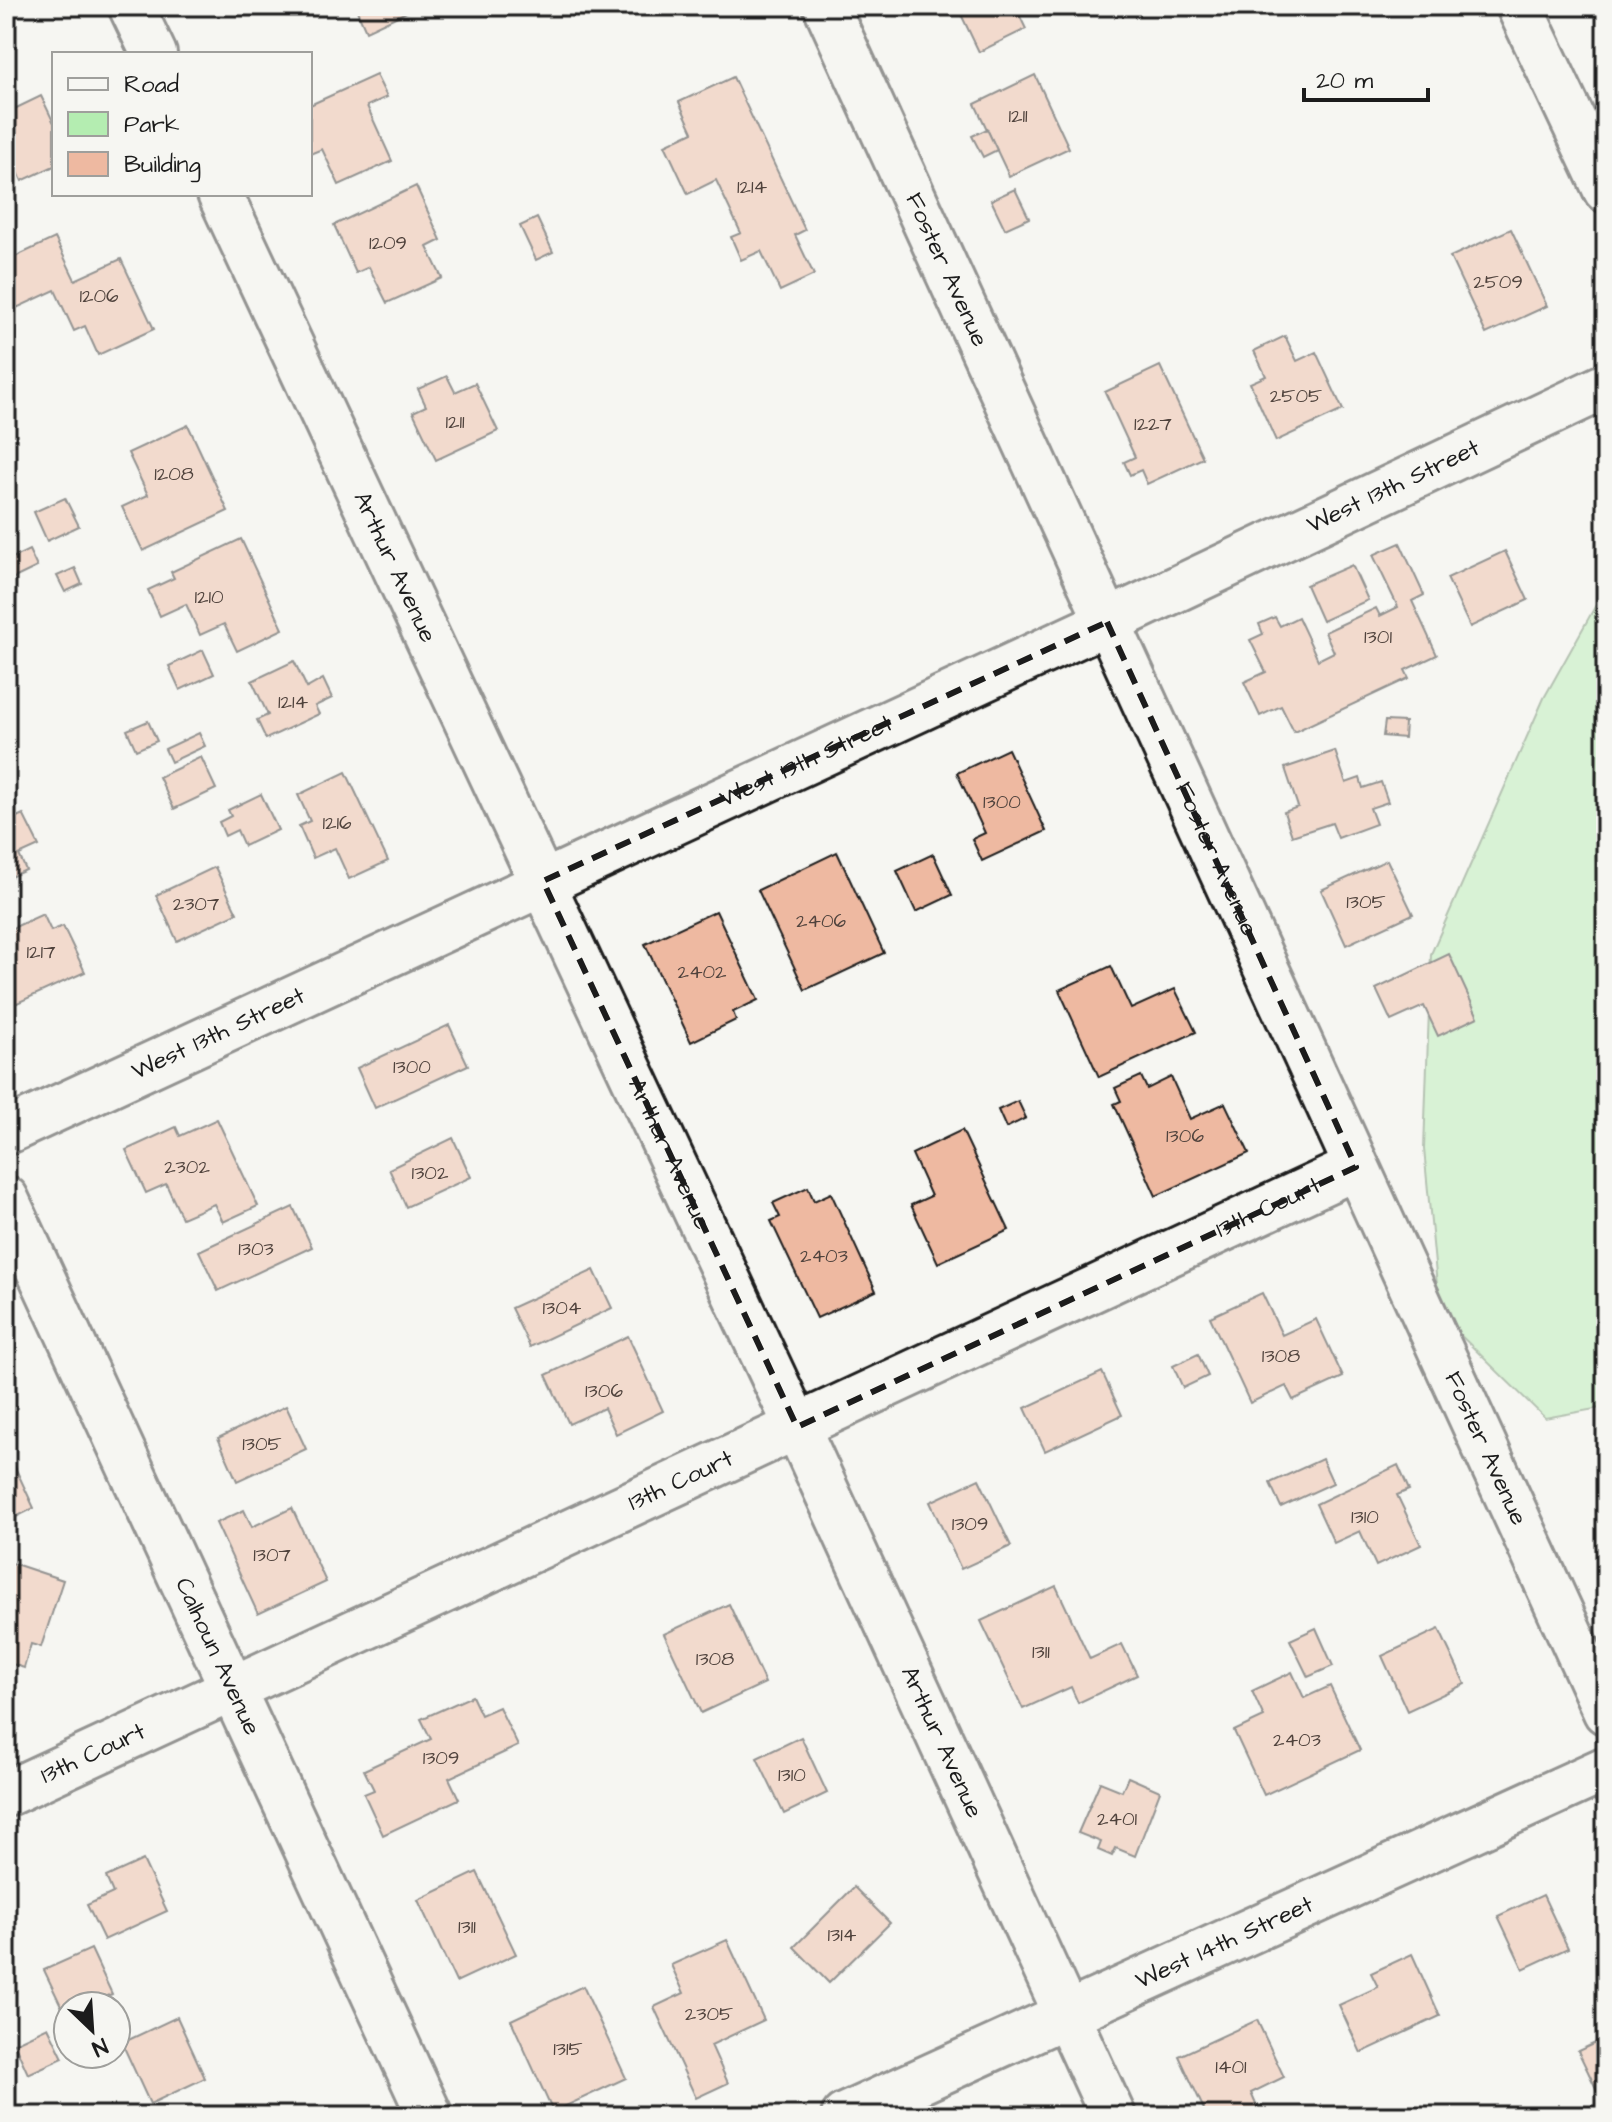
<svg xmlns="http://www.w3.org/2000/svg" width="1612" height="2122" font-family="'Architects Daughter',sans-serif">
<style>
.green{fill:#b4edb1;stroke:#688466;stroke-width:2}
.building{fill:#eeb9a1;stroke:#1c1c1c;stroke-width:2}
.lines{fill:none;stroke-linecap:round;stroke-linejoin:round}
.minor-casing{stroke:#1c1c1c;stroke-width:50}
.minor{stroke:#f6f6f2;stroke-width:44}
.marked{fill:none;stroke:#1c1c1c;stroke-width:6;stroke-dasharray:16 10;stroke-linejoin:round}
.labels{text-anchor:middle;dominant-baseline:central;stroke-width:7;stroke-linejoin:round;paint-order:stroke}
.number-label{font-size:20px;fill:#50433d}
.street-label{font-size:24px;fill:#1c1c1c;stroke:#f6f6f2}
</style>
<rect width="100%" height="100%" fill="#f6f6f2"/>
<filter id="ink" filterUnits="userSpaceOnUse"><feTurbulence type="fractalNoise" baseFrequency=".0125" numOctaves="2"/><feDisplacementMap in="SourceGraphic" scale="16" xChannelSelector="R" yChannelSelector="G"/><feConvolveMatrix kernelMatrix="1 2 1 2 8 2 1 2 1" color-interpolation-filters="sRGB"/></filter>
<g filter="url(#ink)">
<path class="green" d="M 1606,587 L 1606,1407 L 1545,1418 L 1451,1326 L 1438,1296 L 1424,1149 L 1431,954 L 1544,698 Z"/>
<g class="building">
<path d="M 355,6 L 419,6 L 366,31 Z"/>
<path d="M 957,6 L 1015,6 L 1026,29 L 979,52 Z"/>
<path d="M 376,75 L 387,97 L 367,106 L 392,161 L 339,185 L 322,149 L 310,154 L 310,105 Z"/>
<path d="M 1035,75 L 1069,148 L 1009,176 L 975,104 Z"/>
<path d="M 733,77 L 805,230 L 795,235 L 814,275 L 780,291 L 761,251 L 741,260 L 731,237 L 741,233 L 716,180 L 688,194 L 665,145 L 693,132 L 679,102 Z"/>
<path d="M 41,96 L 54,123 L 54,166 L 22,181 L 6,146 L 6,113 Z"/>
<path d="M 987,129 L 997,150 L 983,157 L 972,136 Z"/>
<path d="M 416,186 L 441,240 L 427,247 L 442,278 L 387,303 L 369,267 L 356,273 L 334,225 Z"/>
<path d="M 1015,189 L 1029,218 L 1005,229 L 991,200 Z"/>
<path d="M 537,218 L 553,252 L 536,260 L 520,226 Z"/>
<path d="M 1511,229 L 1547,306 L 1486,334 L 1450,257 Z"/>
<path d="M 55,238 L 75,280 L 121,259 L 154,329 L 98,355 L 85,326 L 74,331 L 55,290 L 10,311 L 6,303 L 6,261 Z"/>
<path d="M 1285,336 L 1297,361 L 1316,352 L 1343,410 L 1276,441 L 1250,383 L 1266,376 L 1254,351 Z"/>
<path d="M 1160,366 L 1203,458 L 1147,484 L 1141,470 L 1130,475 L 1124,462 L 1135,457 L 1105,392 Z"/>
<path d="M 447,376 L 455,392 L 475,383 L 498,431 L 436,460 L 413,412 L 426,406 L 418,389 Z"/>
<path d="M 188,425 L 228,511 L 143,551 L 122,507 L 148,495 L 128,453 Z"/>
<path d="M 65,498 L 79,526 L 47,541 L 34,512 Z"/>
<path d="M 241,539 L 283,629 L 237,651 L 224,624 L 200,635 L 186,604 L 160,616 L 148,590 L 174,578 L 171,572 Z"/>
<path d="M 1400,543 L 1424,595 L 1412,601 L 1437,655 L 1405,670 L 1409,678 L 1294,732 L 1281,706 L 1260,716 L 1244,682 L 1266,672 L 1250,640 L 1263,634 L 1259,624 L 1275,617 L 1280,626 L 1298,617 L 1318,660 L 1334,652 L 1325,632 L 1376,608 L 1380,616 L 1398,607 L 1373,555 Z"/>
<path d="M 29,550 L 37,567 L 12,579 L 6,561 Z"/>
<path d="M 1505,551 L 1528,600 L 1470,627 L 1447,578 Z"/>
<path d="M 1352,565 L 1368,600 L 1322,621 L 1306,585 Z"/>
<path d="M 75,568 L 82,584 L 65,592 L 57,576 Z"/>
<path d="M 203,650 L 214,674 L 180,690 L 169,666 Z"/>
<path d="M 294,661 L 307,688 L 323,679 L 332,698 L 315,706 L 319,714 L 266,739 L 257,720 L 268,715 L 252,681 Z"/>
<path d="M 148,721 L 157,741 L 136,750 L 127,730 Z"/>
<path d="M 1385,721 L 1405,722 L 1404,738 L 1383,736 Z"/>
<path d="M 199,733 L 205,746 L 171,762 L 165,749 Z"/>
<path d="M 1008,749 L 1046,831 L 982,861 L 972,839 L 985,833 L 957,773 Z"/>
<path d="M 1335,751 L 1346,783 L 1360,778 L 1363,788 L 1381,782 L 1388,802 L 1370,808 L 1376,824 L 1338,838 L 1332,823 L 1292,836 L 1284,812 L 1298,807 L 1285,768 Z"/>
<path d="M 201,757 L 216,789 L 174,809 L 159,777 Z"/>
<path d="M 346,772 L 388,861 L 349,879 L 335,848 L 313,858 L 299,826 L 310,821 L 298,795 Z"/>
<path d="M 261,794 L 278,830 L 244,846 L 237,830 L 225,836 L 219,822 L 231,816 L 228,810 Z"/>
<path d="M 23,814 L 39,846 L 19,855 L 26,870 L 6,879 L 6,822 Z"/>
<path d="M 837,852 L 884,953 L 805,990 L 758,890 Z"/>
<path d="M 933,854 L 952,895 L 916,912 L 897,871 Z"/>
<path d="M 1387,860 L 1413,914 L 1346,945 L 1321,890 Z"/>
<path d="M 215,867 L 237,913 L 177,941 L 156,895 Z"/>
<path d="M 716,911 L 758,1000 L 733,1012 L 736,1020 L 691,1042 L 645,944 Z"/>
<path d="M 43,914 L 51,931 L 63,926 L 85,972 L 15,1004 L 6,984 L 6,931 Z"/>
<path d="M 1449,954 L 1478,1017 L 1438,1036 L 1424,1006 L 1391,1021 L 1376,989 Z"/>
<path d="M 1111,966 L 1131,1009 L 1175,989 L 1196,1032 L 1099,1077 L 1059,990 Z"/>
<path d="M 449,1025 L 468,1065 L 375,1108 L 357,1068 Z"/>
<path d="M 1141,1076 L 1147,1089 L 1171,1077 L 1190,1119 L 1225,1103 L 1249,1153 L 1156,1196 L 1114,1104 L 1121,1101 L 1115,1088 Z"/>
<path d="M 1018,1101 L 1026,1118 L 1006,1128 L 998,1110 Z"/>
<path d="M 217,1119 L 258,1206 L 223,1222 L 214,1204 L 182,1218 L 166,1184 L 146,1193 L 126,1150 L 176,1127 L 180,1136 Z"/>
<path d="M 962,1130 L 1009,1230 L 938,1263 L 911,1205 L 931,1196 L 912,1154 Z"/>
<path d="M 453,1138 L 471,1177 L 406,1207 L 389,1169 Z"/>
<path d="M 808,1187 L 814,1201 L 831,1193 L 876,1291 L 817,1318 L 771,1221 L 780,1217 L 773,1203 Z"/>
<path d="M 293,1207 L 312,1247 L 218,1291 L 199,1251 Z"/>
<path d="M 594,1270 L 612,1308 L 530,1347 L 511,1308 Z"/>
<path d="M 1262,1293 L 1282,1335 L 1316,1319 L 1343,1377 L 1293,1400 L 1286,1386 L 1250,1403 L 1210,1317 Z"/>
<path d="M 628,1336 L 663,1411 L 616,1434 L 604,1408 L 569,1424 L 546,1375 Z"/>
<path d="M 1198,1354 L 1208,1376 L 1183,1388 L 1173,1366 Z"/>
<path d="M 1102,1372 L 1122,1415 L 1045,1451 L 1025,1408 Z"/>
<path d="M 286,1406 L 306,1449 L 237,1481 L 218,1438 Z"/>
<path d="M 6,1448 L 34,1508 L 6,1522 Z"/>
<path d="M 1322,1459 L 1333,1483 L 1281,1507 L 1270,1483 Z"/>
<path d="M 1398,1465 L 1409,1490 L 1397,1495 L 1421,1545 L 1376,1566 L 1360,1531 L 1334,1543 L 1316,1504 Z"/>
<path d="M 979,1479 L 1011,1546 L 961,1569 L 930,1502 Z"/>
<path d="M 292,1508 L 326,1582 L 258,1614 L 216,1523 L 244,1510 L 252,1527 Z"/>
<path d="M 6,1561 L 63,1580 L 41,1647 L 31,1644 L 24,1668 L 6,1662 Z"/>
<path d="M 1056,1586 L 1090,1659 L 1122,1644 L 1137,1675 L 1078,1703 L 1071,1687 L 1023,1709 L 981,1621 Z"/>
<path d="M 729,1604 L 765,1683 L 701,1713 L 664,1634 Z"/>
<path d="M 1316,1628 L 1333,1666 L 1308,1677 L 1290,1640 Z"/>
<path d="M 1439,1629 L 1465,1684 L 1407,1711 L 1382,1656 Z"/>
<path d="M 1292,1672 L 1304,1698 L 1330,1686 L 1360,1750 L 1264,1795 L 1234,1731 L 1264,1717 L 1252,1691 Z"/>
<path d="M 472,1696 L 481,1715 L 499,1707 L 518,1746 L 449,1778 L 459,1799 L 383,1835 L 364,1794 L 374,1790 L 364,1770 L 431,1739 L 421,1719 Z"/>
<path d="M 801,1737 L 827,1793 L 784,1814 L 757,1758 Z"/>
<path d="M 1128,1777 L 1160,1791 L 1135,1856 L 1116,1848 L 1112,1856 L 1098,1850 L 1101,1842 L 1078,1833 L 1100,1782 L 1122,1791 Z"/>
<path d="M 143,1860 L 167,1911 L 104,1940 L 87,1905 L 113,1893 L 106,1877 Z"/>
<path d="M 477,1872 L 516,1954 L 456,1982 L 418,1900 Z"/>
<path d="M 854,1887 L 890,1923 L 829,1983 L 794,1947 Z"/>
<path d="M 1543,1895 L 1568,1948 L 1523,1969 L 1498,1916 Z"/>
<path d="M 727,1940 L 764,2020 L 711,2045 L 728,2083 L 696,2098 L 654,2007 L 684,1993 L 671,1965 Z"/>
<path d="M 91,1949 L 112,1994 L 87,2006 L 68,2006 L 68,2015 L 66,2016 L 44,1970 Z"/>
<path d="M 1412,1954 L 1440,2016 L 1361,2053 L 1339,2005 L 1378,1987 L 1371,1973 Z"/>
<path d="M 583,1986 L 626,2078 L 553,2112 L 511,2020 Z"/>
<path d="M 177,2017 L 205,2078 L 150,2104 L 122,2043 Z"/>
<path d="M 1257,2020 L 1284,2077 L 1251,2093 L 1261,2116 L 1207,2116 L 1179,2056 Z"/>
<path d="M 48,2027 L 63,2058 L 28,2074 L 14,2043 Z"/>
<path d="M 1606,2038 L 1606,2109 L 1578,2051 Z"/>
</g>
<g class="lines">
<g class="minor-casing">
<g id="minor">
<path d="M 131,6 L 154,54"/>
<path id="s1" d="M 826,6 L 1606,1712"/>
<path d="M 1519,6 L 1606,190"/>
<path id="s2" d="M 220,194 L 797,1427 L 1113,2116"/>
<path id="s3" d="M 6,1132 L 1107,622 L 1606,386"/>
<path id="s4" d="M 6,1199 L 430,2116"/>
<path id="s5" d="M 6,1794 L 1356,1167"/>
<path id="s6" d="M 844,2116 L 1606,1769"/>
</g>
</g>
<use href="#minor" class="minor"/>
</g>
</g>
<path d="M0 0H1612V2122H0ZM 1107,622 L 1356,1167 L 797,1427 L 543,881 Z" fill="#f6f6f2" fill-opacity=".55" fill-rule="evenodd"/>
<path class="marked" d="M 1107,622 L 1356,1167 L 797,1427 L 543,881 Z"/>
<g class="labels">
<g class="number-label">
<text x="1018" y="116">1211</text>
<text x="752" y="187">1214</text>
<text x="388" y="243">1209</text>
<text x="1498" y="282">2509</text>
<text x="99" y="296">1206</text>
<text x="1296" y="396">2505</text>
<text x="455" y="422">1211</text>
<text x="1153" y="424">1227</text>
<text x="174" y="474">1208</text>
<text x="209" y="597">1210</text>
<text x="1378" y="637">1301</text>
<text x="293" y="702">1214</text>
<text x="1002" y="802">1300</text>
<text x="337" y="823">1216</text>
<text x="1366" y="902">1305</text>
<text x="196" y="904">2307</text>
<text x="821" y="921">2406</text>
<text x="41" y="952">1217</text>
<text x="702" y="972">2402</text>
<text x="412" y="1067">1300</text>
<text x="1185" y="1136">1306</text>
<text x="187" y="1167">2302</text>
<text x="430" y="1173">1302</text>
<text x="256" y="1249">1303</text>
<text x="824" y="1256">2403</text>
<text x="562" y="1308">1304</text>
<text x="1281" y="1356">1308</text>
<text x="604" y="1391">1306</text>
<text x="262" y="1444">1305</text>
<text x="1365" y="1517">1310</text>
<text x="970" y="1524">1309</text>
<text x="272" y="1555">1307</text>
<text x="1041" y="1652">1311</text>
<text x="715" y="1659">1308</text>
<text x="1297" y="1740">2403</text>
<text x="441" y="1758">1309</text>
<text x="792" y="1775">1310</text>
<text x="1117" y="1819">2401</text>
<text x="467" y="1927">1311</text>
<text x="842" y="1935">1314</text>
<text x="709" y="2014">2305</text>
<text x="568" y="2049">1315</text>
<text x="1231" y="2067">1401</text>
</g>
<g class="street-label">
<text stroke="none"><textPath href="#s1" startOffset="290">Foster Avenue</textPath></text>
<text stroke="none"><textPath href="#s3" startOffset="1530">West 13th Street</textPath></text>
<text stroke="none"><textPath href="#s2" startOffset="412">Arthur Avenue</textPath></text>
<text stroke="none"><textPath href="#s3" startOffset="882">West 13th Street</textPath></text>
<text stroke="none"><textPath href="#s1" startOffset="938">Foster Avenue</textPath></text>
<text stroke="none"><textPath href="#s3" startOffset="234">West 13th Street</textPath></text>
<text stroke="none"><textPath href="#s2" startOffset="1060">Arthur Avenue</textPath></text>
<text stroke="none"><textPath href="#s5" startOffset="1392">13th Court</textPath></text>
<text stroke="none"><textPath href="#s1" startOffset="1586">Foster Avenue</textPath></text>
<text stroke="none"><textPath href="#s5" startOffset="744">13th Court</textPath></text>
<text stroke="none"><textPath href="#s4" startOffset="504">Calhoun Avenue</textPath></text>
<text stroke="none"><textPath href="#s2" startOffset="1708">Arthur Avenue</textPath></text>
<text stroke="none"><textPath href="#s5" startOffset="96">13th Court</textPath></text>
<text stroke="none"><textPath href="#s6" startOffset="418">West 14th Street</textPath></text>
</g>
</g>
<rect width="1612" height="2122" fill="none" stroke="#f6f6f2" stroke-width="32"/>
<rect x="16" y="16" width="1580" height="2090" fill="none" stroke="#1c1c1c" stroke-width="3" filter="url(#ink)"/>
<rect x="52" y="52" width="260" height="144" fill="#f6f6f2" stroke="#9f9f9c" stroke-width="2"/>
<rect x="68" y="78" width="40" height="12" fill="#f6f6f2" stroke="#9f9f9c" stroke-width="2"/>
<text x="124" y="92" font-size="24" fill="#1c1c1c">Road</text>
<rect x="68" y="112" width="40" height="24" fill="#b4edb1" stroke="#9f9f9c" stroke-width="2"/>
<text x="124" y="132" font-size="24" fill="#1c1c1c">Park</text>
<rect x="68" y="152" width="40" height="24" fill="#eeb9a1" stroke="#9f9f9c" stroke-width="2"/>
<text x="124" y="172" font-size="24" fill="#1c1c1c">Building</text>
<g transform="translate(92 2030) rotate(155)"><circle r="38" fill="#f6f6f2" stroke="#9f9f9c" stroke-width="2"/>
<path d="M0-6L14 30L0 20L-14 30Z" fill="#1c1c1c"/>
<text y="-12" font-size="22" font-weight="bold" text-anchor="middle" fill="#1c1c1c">N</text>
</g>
<path d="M1304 88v12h124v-12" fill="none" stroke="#1c1c1c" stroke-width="4"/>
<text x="1316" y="88" font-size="24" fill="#1c1c1c" stroke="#f6f6f2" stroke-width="6" paint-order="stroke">20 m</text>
</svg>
